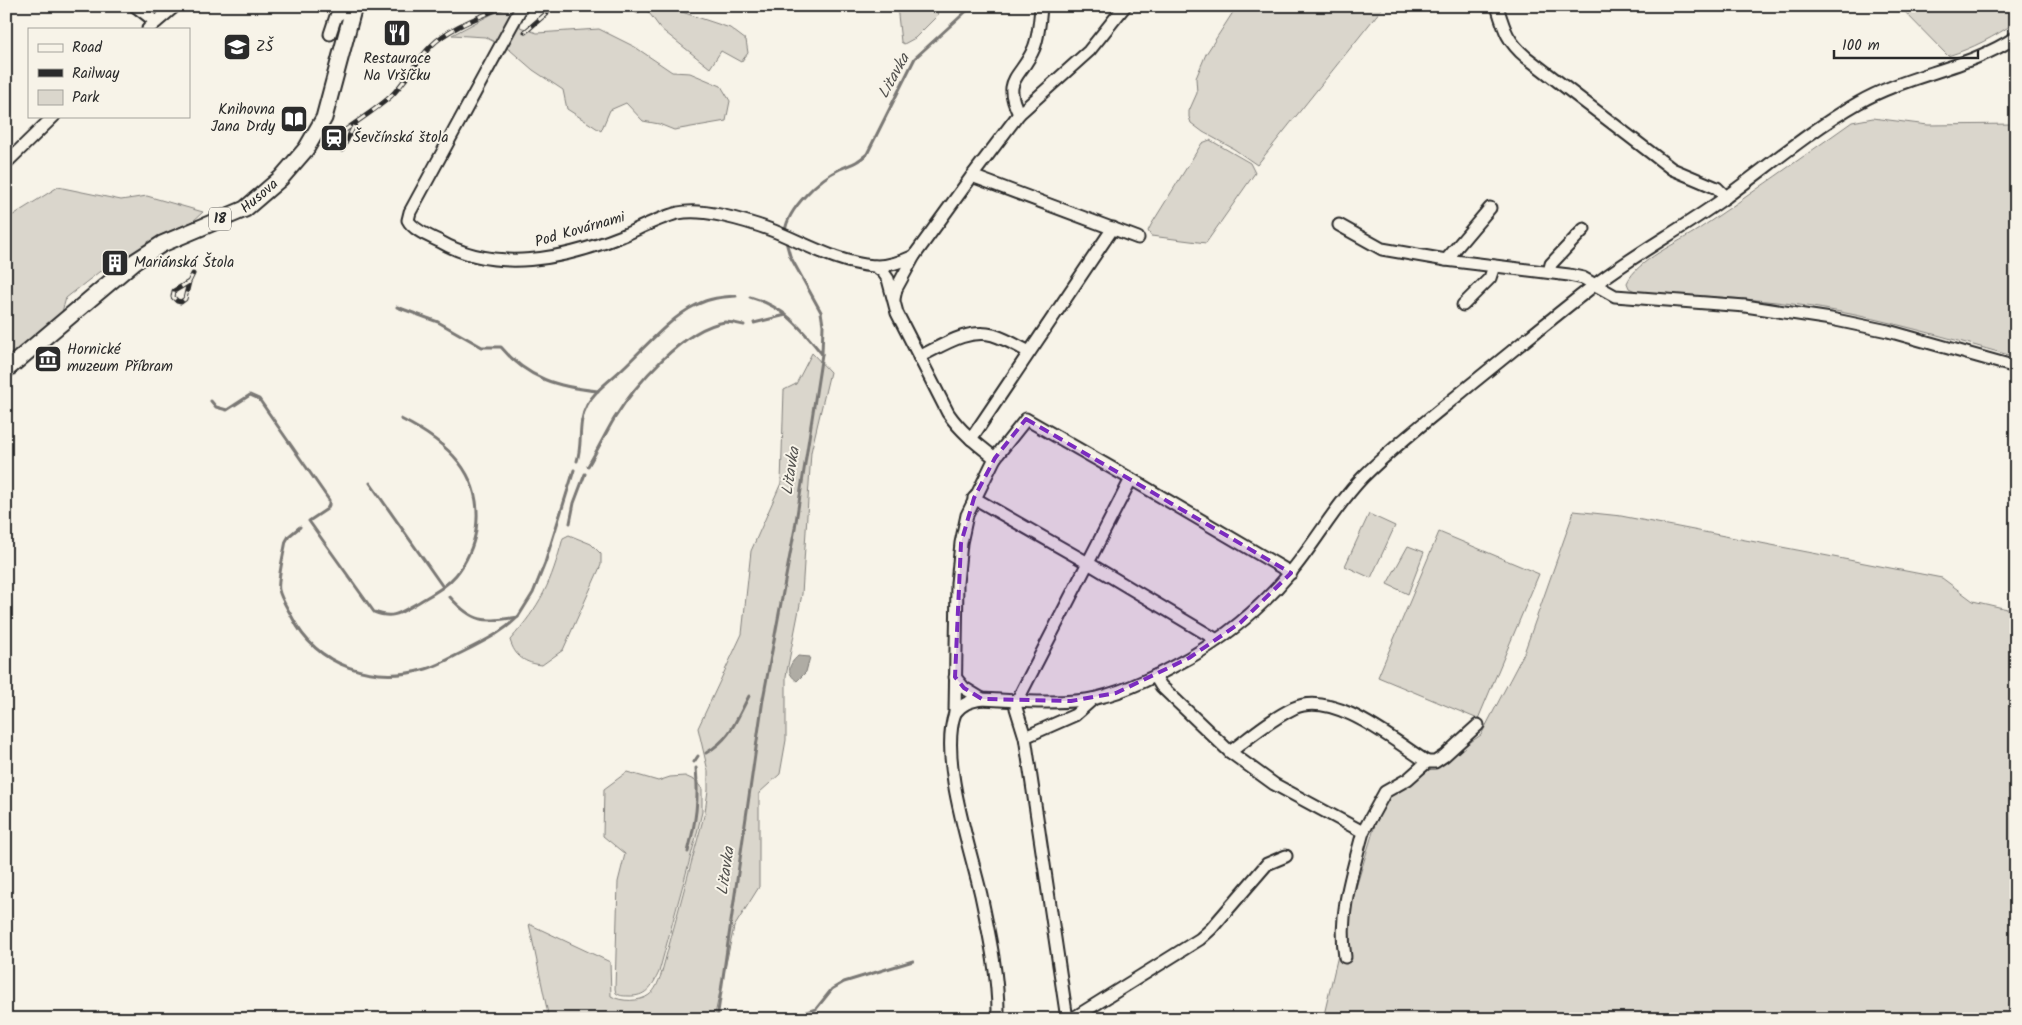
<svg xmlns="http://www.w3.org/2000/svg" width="2022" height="1025" font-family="Kalam,sans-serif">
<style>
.green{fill:#dad6cc;stroke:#82807c}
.water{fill:#afaca4;stroke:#7a7874}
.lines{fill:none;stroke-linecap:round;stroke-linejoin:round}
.stream{stroke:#7a7874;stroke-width:3}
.minor-casing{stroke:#2b2b2b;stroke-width:15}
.major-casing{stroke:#2b2b2b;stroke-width:19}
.minor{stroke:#f7f3e8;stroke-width:11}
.major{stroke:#f7f3e8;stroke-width:15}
.rail-casing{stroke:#2b2b2b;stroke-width:5}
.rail{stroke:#f7f3e8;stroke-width:3;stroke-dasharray:9;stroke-linecap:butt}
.marked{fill:#7b2cbf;fill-opacity:0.2;stroke:#7b2cbf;stroke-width:4;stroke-dasharray:10 6;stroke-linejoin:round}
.labels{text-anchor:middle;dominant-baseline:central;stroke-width:4;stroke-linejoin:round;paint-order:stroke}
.shield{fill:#f7f3e8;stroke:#686764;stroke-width:1}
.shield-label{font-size:14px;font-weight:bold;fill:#2b2b2b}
.poi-label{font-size:15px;fill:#2b2b2b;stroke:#f7f3e8;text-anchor:start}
.street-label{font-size:15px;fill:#2b2b2b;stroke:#f7f3e8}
.water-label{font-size:16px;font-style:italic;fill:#53524f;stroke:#f7f3e8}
</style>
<rect width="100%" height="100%" fill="#f7f3e8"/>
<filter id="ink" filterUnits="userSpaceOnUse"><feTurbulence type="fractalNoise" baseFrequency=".02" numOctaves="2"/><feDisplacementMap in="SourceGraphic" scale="10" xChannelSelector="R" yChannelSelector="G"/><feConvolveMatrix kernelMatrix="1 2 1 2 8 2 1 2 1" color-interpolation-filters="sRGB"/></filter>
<g filter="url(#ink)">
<g class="green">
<path d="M 513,6 L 523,6 L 520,27 L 537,33 L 599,29 L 635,47 L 672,72 L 690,73 L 721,86 L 730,101 L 726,121 L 674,130 L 659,124 L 643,121 L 626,103 L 610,110 L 601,131 L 567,109 L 563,90 L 533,70 L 510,50 L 485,37 L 452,35 L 492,14 Z"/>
<path d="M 644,6 L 676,6 L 679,11 L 730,28 L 746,40 L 748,53 L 741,62 L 721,51 L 710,68 L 661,29 Z"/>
<path d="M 897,6 L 936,6 L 938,15 L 915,38 L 904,44 L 901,42 Z"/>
<path d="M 1237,6 L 1384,6 L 1257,165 L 1234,149 L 1203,132 L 1191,123 L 1189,117 L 1189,111 L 1197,93 L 1196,78 L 1206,54 Z"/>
<path d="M 1899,6 L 2016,6 L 2016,22 C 1994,37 1973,48 1948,56 Z"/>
<path d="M 1873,118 L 1928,125 L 2016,124 L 2016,357 C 1937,335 1858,311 1776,302 C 1731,297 1685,295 1639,293 L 1629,288 L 1627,283 C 1637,260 1678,243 1699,229 C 1751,194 1801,158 1852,122 Z"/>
<path d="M 1210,140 L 1250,163 L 1255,173 L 1206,243 L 1151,236 L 1148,231 L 1151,225 L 1202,143 Z"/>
<path d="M 58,187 L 121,200 L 147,196 L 203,212 L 192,222 L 160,235 L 129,259 L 112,269 L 99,272 L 66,298 L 62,312 L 6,362 L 6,213 L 10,217 Z"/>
<path d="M 812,353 L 830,372 L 811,452 L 802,594 L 786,676 L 786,740 L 780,774 L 759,793 L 759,887 L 734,927 L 714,1019 L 528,1019 L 548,1014 L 529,924 L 610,962 L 611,996 C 621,1002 640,1002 649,995 C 656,990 658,982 661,975 L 705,812 L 708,790 L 708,771 L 698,728 L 742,634 L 751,551 L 781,483 L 784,390 L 796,384 Z"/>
<path d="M 1574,511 L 1621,516 L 1942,578 L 1973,601 L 2016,611 L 2016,1019 L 1323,1019 L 1347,917 L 1382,802 L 1481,735 L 1524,653 Z"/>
<path d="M 1369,514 L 1395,526 L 1371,578 L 1345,566 Z"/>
<path d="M 1439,532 L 1539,574 L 1478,719 L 1378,677 Z"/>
<path d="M 569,535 L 591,544 L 601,554 L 601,565 L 563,650 L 542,665 C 525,663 515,657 510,640 C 541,605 551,583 563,538 Z"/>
<path d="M 1408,546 L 1424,552 L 1408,594 L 1387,584 Z"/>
<path d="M 627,772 L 658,781 L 670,777 L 685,776 L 696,781 L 702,789 L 702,812 L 696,837 L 659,972 C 652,987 646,997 628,996 C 623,996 620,996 616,993 L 615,989 L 618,882 L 625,854 L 603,836 L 604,789 Z"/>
</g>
<path class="water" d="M 798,656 L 810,657 L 806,672 L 797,681 C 786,673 788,665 798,656 Z"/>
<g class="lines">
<g class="stream">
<path d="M 785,232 C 787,209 820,178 840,169 C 854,163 855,164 867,154 L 915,58 L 972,6"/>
<path d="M 750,297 C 785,307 800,327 822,354"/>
<path d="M 397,307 L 438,322 L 482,347 L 501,347 C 528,379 558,387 598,391"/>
<path d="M 754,323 L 786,315"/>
<path d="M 211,401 L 216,407 L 227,410 L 250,395 L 259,399 L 329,500 L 329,505 L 327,509 L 309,521 L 374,612 C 394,620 401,612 419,602 C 432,594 446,587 456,575 C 466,563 474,545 476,530 C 484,474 447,442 401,419"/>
<path d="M 577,461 C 583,443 577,423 587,405 C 595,390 612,379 624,367 C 643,349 672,316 696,305 C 709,298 722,297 736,296"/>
<path d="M 588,466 C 597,451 605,434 614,419 C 635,385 684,328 725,322 C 731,322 738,324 744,325"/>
<path d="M 370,483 L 443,587"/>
<path d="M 570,523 L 574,503 L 585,474"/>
<path d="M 300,527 L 289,536 L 286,541 C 284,551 277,582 279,590 C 281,599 288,609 292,617 C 317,667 374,684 426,669 C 440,665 454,656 467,650 C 486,640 503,632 518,617"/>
<path d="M 450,597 C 474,624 485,622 518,617 L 533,593 L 545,563 L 574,470"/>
<path d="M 706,753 C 731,739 736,720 749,696"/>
<path d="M 694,762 L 698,756"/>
<path d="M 688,852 C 696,820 699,801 696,768"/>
<path d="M 717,1019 L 763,699 L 795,528 L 822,354 L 823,325 L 821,312 L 790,256 L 785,238"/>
<path d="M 793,1019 L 800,1014 L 816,1009 L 832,989 L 844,982 L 913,961"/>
</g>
<g class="minor-casing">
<g id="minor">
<path d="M 135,6 L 156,22"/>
<path d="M 522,6 L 410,212 L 408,220 C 413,230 429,236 439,241 C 496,274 564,259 622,236 C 640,228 658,218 678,213 C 692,210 706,212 720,215 C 738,219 756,224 774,231 C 806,244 838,263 874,266 C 888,267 901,262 914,256"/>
<path d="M 1497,6 C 1504,29 1507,41 1526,57 L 1672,169 L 1717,188 L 1726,197"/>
<path d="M 148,29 L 175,6"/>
<path d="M 330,34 L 336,16 L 352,6"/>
<path d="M 1019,114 C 1001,78 1021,79 1034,48 C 1039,35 1040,20 1041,6"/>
<path d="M 6,163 L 54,116"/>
<path d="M 972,176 L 1138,238"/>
<path d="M 1339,225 L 1382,249 L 1446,260 L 1569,275 L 1583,278 L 1615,296 L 1745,306 L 1831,319 L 1888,331 L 2016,367"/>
<path d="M 1446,260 L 1490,208"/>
<path d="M 875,266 L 883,272 L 888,279 L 897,313 L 948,413 C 961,432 977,444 995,458 L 967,515 L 961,543 L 957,583 L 955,713 C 939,758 970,847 981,895 C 989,933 999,979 998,1019"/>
<path d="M 1549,272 L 1551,264 L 1584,229"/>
<path d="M 894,299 L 896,289 L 914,256 L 972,176 L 1019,114 L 1089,51 L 1125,6"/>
<path d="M 1463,305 L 1490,278 L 1494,266"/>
<path d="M 919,357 C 942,346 967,328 993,335 C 1006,339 1018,346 1029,352"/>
<path d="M 971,439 L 1113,228"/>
<path d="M 995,458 L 1026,419 L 1131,479 L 1017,701 L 1016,708 L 1025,737 L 1067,1019"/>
<path d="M 1131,479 L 1291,573"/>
<path d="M 974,498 L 1088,563 L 1217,640"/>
<path d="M 1155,676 L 1161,686 L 1230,752 L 1274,784 L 1363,832 L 1385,792 L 1408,779 L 1427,762 L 1435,762 L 1444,756 L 1478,725"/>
<path d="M 955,677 L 964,688 L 982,699"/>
<path d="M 955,713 C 963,703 970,701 982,699 C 1015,701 1065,705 1096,698 C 1128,691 1160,674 1189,658 C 1227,636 1262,607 1290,573 C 1316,542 1335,506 1363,477 C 1396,444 1433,416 1469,386 C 1510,353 1551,319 1592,287 C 1632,256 1678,231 1719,202 C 1765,169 1809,131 1858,103 C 1908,74 1968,69 2016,37"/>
<path d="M 1025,737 L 1075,715 L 1093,699"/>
<path d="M 1230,752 C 1250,737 1271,719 1294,708 C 1334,690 1394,741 1427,762"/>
<path d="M 1345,957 C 1338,916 1352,873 1363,832"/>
<path d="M 1072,1019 L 1200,939 L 1211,929 L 1267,864 L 1286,856"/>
</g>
</g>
<g class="major-casing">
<g id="major">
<path id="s1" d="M 6,370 L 134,262 L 162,244 L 245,209 L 281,178 L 306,149 L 324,118 L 354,6"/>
</g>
</g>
<use href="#minor" class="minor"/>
<use href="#major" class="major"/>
<g class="rail-casing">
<g id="rail">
<path d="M 636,6 L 637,11"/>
<path d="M 525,32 L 548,12 L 551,6"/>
<path d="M 329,143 C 348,126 371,114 390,97 C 406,82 415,62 431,46 C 450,27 480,17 505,6"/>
<path d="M 342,150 L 355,124"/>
<path d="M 189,282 L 174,291 L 173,297 L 177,301 L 181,302 L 185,299 L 189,282 L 193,274"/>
</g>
</g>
<use href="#rail" class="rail"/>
</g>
</g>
<path class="marked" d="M 1026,419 L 1291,573 L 1240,623 L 1189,658 L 1116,693 L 1071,701 L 982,699 L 964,688 L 955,677 L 961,543 L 974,498 L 995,458 Z"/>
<defs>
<g id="restaurant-square" transform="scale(1.4375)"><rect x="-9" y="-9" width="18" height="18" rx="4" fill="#2b2b2b" stroke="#f7f3e8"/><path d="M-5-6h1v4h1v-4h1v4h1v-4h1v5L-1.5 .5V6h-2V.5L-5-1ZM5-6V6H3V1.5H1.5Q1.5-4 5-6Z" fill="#fff"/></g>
<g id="school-square" transform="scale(1.4375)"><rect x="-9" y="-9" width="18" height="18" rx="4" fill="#2b2b2b" stroke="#f7f3e8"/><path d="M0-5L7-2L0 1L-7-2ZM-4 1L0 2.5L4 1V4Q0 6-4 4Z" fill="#fff"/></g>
<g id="library-square" transform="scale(1.4375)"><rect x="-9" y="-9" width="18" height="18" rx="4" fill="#2b2b2b" stroke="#f7f3e8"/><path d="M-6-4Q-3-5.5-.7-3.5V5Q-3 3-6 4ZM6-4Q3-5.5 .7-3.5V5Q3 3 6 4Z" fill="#fff"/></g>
<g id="station-square" transform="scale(1.4375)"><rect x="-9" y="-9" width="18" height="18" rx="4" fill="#2b2b2b" stroke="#f7f3e8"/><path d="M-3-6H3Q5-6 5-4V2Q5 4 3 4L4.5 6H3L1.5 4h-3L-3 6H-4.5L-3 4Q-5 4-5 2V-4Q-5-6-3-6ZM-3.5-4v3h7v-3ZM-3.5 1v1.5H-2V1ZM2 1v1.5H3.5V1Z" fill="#fff"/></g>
<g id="building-square" transform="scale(1.4375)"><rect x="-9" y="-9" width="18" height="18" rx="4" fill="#2b2b2b" stroke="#f7f3e8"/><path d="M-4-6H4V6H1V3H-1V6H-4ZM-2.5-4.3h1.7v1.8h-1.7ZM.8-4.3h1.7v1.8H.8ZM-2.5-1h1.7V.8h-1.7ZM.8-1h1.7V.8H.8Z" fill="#fff"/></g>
<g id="museum-square" transform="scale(1.4375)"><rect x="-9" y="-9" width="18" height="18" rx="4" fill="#2b2b2b" stroke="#f7f3e8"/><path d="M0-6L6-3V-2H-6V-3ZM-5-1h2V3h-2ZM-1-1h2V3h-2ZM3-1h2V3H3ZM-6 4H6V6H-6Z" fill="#fff"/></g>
</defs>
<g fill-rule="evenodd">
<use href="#restaurant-square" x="397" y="33"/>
<use href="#school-square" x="237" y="47"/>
<use href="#library-square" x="294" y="119"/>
<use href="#station-square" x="334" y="138"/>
<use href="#building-square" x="115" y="263"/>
<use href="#museum-square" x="48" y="359"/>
</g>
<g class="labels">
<rect class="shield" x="209" y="207.5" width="22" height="23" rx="4"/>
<g class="shield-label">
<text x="220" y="219">18</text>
</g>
<g class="poi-label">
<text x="256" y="47">ZŠ</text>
<text x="397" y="59" text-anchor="middle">Restaurace<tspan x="397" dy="17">Na Vršíčku</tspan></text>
<text x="275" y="110" text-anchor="end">Knihovna<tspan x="275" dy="17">Jana Drdy</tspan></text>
<text x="353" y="138">Ševčínská štola</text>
<text x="134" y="263">Mariánská Štola</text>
<text x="67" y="350">Hornické<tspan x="67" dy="17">muzeum Příbram</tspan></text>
</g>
<g class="street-label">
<text stroke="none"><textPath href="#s1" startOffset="310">Husova</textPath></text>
<text transform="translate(580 230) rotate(-16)">Pod Kovárnami</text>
</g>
<g class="water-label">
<text transform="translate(894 76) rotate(-61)">Litavka</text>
<text transform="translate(791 471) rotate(-81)">Litavka</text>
<text transform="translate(726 871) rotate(-82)">Litavka</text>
</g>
</g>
<rect width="2022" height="1025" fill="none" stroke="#f7f3e8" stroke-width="25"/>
<rect x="12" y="12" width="1997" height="1000" fill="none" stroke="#2b2b2b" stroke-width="2" filter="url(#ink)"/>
<rect x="28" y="28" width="162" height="90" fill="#f7f3e8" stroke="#a5a39c"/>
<rect x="38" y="44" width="25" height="8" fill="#f7f3e8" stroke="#a5a39c"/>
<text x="72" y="52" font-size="15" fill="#2b2b2b">Road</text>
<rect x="38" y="69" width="25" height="8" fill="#2b2b2b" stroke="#a5a39c"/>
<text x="72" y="78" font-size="15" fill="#2b2b2b">Railway</text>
<rect x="38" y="90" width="25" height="15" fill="#dad6cc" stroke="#a5a39c"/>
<text x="72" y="102" font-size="15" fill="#2b2b2b">Park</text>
<path d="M1834 50v8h144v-8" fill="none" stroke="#2b2b2b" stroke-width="2.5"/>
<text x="1842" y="50" font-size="15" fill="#2b2b2b" stroke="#f7f3e8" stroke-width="4" paint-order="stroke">100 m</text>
</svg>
